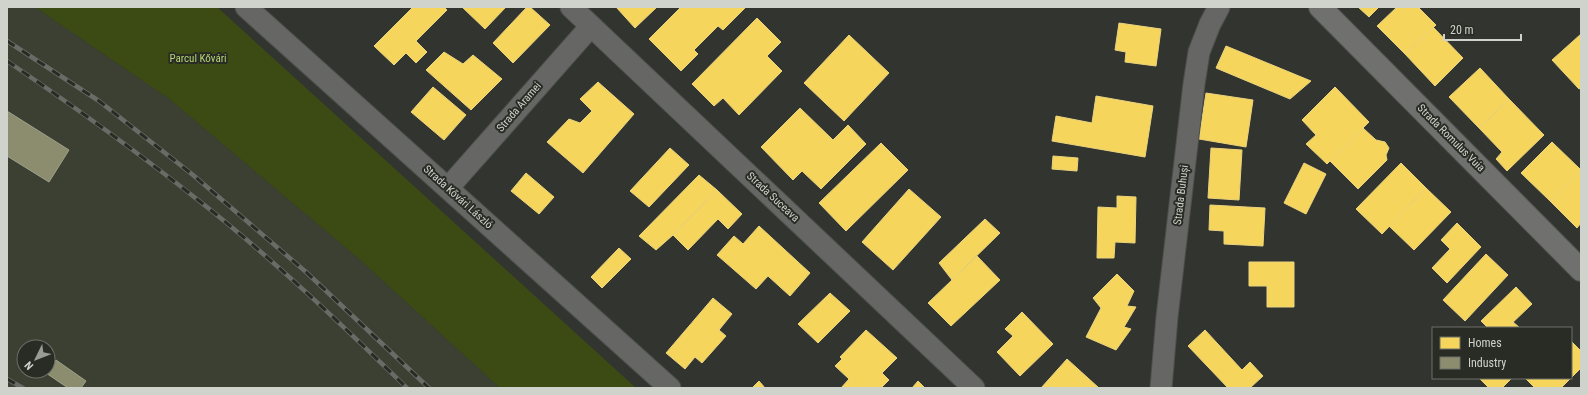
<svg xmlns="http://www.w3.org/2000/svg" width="1588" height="395" font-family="'Roboto Condensed',sans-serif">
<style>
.built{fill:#3b4032;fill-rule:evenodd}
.green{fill:#3c4b13}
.homes{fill:#f6d55c;stroke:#ebd47e}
.industry{fill:#8c8c6e;stroke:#a0a18a}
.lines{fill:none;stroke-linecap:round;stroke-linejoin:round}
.street-casing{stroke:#4e504c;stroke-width:23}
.secondary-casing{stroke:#4e504c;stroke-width:24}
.street{stroke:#666665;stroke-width:21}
.secondary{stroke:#70716f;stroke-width:22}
.rail-casing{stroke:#696b66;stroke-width:4.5}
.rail{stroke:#292c24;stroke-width:3;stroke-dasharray:9;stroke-linecap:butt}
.labels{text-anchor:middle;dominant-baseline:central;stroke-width:4;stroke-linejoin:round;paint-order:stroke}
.park-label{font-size:11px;fill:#b5d473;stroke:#292c24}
.street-label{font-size:11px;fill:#d0d2cc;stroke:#292c24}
</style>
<rect width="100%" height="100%" fill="#32352f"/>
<path class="built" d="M 7,7 L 35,7 L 168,98 L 358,258 L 500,388 L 7,388 ZM 24,347 L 48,347 L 48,371 L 24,371 Z"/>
<path class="green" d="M 35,7 L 217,7 L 636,388 L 500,388 L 358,258 L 168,98 Z"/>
<g class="homes">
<path d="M 413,7 L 444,7 L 447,10 L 416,41 L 427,52 L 416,63 L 406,53 L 394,65 L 374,46 Z"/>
<path d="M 462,7 L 506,7 L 485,29 Z"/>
<path d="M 527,7 L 530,7 L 550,25 L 513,63 L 493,43 Z"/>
<path d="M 616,7 L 657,7 L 635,28 Z"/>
<path d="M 681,7 L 746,7 L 723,30 L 718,26 L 694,50 L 698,54 L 681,71 L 649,39 Z"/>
<path d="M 1358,7 L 1379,7 L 1369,17 Z"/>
<path d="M 1397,7 L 1418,7 L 1436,25 L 1405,54 L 1377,26 Z"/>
<path d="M 757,18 L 781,42 L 767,56 L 782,71 L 739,115 L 723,98 L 714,106 L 692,84 Z"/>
<path d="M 1119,23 L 1161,29 L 1156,66 L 1125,62 L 1126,52 L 1115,50 Z"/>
<path d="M 1433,27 L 1463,58 L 1435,86 L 1405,54 Z"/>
<path d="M 1581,34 L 1581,88 L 1579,89 L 1552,60 Z"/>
<path d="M 849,35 L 889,73 L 844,121 L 804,83 Z"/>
<path d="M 1226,46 L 1311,81 L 1290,99 L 1216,68 Z"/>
<path d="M 444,52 L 463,64 L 473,55 L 502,79 L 471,110 L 426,70 Z"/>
<path d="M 1480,68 L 1509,99 L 1479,128 L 1449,97 Z"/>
<path d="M 598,82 L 634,114 L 583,173 L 547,142 L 569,119 L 580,123 L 592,111 L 580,99 Z"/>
<path d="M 433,87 L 466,115 L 444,140 L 411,112 Z"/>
<path d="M 1335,87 L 1369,122 L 1327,164 L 1306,144 L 1316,135 L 1302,120 Z"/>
<path d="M 1206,93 L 1253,100 L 1246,147 L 1199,139 Z"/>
<path d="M 1096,96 L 1153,106 L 1145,157 L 1052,141 L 1056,116 L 1092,123 Z"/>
<path d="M 1509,99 L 1544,135 L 1507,171 L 1496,159 L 1502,152 L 1479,128 Z"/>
<path d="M 800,108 L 833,140 L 848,125 L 866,144 L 821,189 L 802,171 L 793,180 L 761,147 Z"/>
<path d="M 1363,128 L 1376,140 L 1385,142 L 1389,148 L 1386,155 L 1387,160 L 1358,189 L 1330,161 Z"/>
<path d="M 1552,142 L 1581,170 L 1550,201 L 1521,173 Z"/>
<path d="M 881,143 L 908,170 L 846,231 L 819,203 Z"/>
<path d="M 670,148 L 689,165 L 649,207 L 630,191 Z"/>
<path d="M 1211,148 L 1242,150 L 1239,200 L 1208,198 Z"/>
<path d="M 1053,156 L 1078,158 L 1077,171 L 1052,169 Z"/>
<path d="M 1304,163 L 1326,174 L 1306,214 L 1284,203 Z"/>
<path d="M 1401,163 L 1426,188 L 1382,234 L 1356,209 Z"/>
<path d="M 1581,170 L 1581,223 L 1577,228 L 1550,201 Z"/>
<path d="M 526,173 L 554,197 L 539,214 L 511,191 Z"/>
<path d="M 699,175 L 717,190 L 673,235 L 656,250 L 639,236 Z"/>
<path d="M 1426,188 L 1451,212 L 1414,250 L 1389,226 Z"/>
<path d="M 909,189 L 941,217 L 893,270 L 862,242 Z"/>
<path d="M 717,190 L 742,214 L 728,229 L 718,219 L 688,250 L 673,235 Z"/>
<path d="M 1117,196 L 1136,197 L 1135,243 L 1115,242 L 1114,258 L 1097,258 L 1098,207 L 1117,208 Z"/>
<path d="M 1210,205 L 1265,208 L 1263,246 L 1224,244 L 1224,231 L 1209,230 Z"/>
<path d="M 985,219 L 1000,233 L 952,280 L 939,263 Z"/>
<path d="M 1457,223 L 1481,247 L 1447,283 L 1432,268 L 1450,249 L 1441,240 Z"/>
<path d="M 759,226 L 810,273 L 790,296 L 768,276 L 756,289 L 717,255 L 734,236 L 743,244 Z"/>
<path d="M 619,248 L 631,259 L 602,288 L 591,277 Z"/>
<path d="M 1486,254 L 1508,275 L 1465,321 L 1443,300 Z"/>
<path d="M 977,256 L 1000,280 L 951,326 L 928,303 Z"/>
<path d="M 1249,262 L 1294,262 L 1294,307 L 1267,307 L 1267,286 L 1249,286 Z"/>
<path d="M 1117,274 L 1134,291 L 1127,306 L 1136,307 L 1124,327 L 1131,329 L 1116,350 L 1086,337 L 1101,308 L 1093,298 Z"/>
<path d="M 1516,287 L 1532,304 L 1507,328 L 1488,328 L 1481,321 Z"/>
<path d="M 830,293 L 850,311 L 818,343 L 798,324 Z"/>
<path d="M 713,298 L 732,314 L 719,330 L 726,336 L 702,363 L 695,357 L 685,369 L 666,353 Z"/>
<path d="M 1022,312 L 1053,344 L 1020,376 L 997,352 L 1013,336 L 1005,329 Z"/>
<path d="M 1513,322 L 1520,328 L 1507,328 Z"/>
<path d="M 866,330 L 897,358 L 882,373 L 889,380 L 881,388 L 841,388 L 849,379 L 835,366 L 842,359 L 840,357 Z"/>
<path d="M 1205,330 L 1242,370 L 1250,362 L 1263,376 L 1250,388 L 1228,388 L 1188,346 Z"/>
<path d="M 1571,341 L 1581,351 L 1581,368 L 1571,378 Z"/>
<path d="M 1067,359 L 1099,388 L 1041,388 Z"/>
<path d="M 1479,378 L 1512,378 L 1502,388 L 1489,388 Z"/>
<path d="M 1525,378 L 1571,378 L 1561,388 L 1535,388 Z"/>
<path d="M 759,381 L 765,388 L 752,388 Z"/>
<path d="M 918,381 L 925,388 L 912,388 Z"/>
</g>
<g class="industry">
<path d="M 7,111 L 69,150 L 49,182 L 7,156 Z"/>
<path d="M 56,360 L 86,381 L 81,388 L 68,388 L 46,373 Z"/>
</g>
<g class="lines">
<g class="street-casing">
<g id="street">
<path d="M 246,7 L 670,388"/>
<path d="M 571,7 L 974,388"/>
<path d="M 448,188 L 591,26"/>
<path d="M 1161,388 L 1167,317 L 1194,84 L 1199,52 L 1210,24 L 1219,7"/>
</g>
</g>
<g class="secondary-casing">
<path id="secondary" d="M 1320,7 L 1581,270"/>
</g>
<use href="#street" class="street"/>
<use href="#secondary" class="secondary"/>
<g class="rail-casing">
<g id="rail">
<path d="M 7,41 L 99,101 L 193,175 L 306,272 L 429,388"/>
<path d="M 7,61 C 72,105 136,151 198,200 C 272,258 340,323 407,388"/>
<path d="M 7,379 L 23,388"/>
</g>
</g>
<use href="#rail" class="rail"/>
</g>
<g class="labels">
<g class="park-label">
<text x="198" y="58">Parcul Kővári</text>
</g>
<g class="street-label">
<text transform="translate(519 107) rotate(-49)">Strada Aramei</text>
<text transform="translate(1451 138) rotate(45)">Strada Romulus Vuia</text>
<text transform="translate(1181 195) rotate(-83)">Strada Buhuși</text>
<text transform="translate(458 197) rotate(42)">Strada Kővári László</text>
<text transform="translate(773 197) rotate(43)">Strada Suceava</text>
</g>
</g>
<rect width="1588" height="395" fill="none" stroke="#d0d2cc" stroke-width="16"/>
<rect x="1432" y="327" width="140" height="52" fill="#292c24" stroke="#6c6e67"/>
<rect x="1440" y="337" width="20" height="12" fill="#f6d55c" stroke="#6c6e67"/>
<text x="1468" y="347" font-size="12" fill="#d0d2cc">Homes</text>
<rect x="1440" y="357" width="20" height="12" fill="#8c8c6e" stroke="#6c6e67"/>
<text x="1468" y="367" font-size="12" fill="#d0d2cc">Industry</text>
<g transform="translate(36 359) rotate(227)"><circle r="19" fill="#292c24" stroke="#6c6e67"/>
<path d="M0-3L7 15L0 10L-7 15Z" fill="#999b95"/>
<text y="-6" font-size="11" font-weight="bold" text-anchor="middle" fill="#d0d2cc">N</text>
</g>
<path d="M1444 34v6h77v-6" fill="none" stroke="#d0d2cc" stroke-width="2"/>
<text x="1450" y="34" font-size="12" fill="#d0d2cc" stroke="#292c24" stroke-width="3" paint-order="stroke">20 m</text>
</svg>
